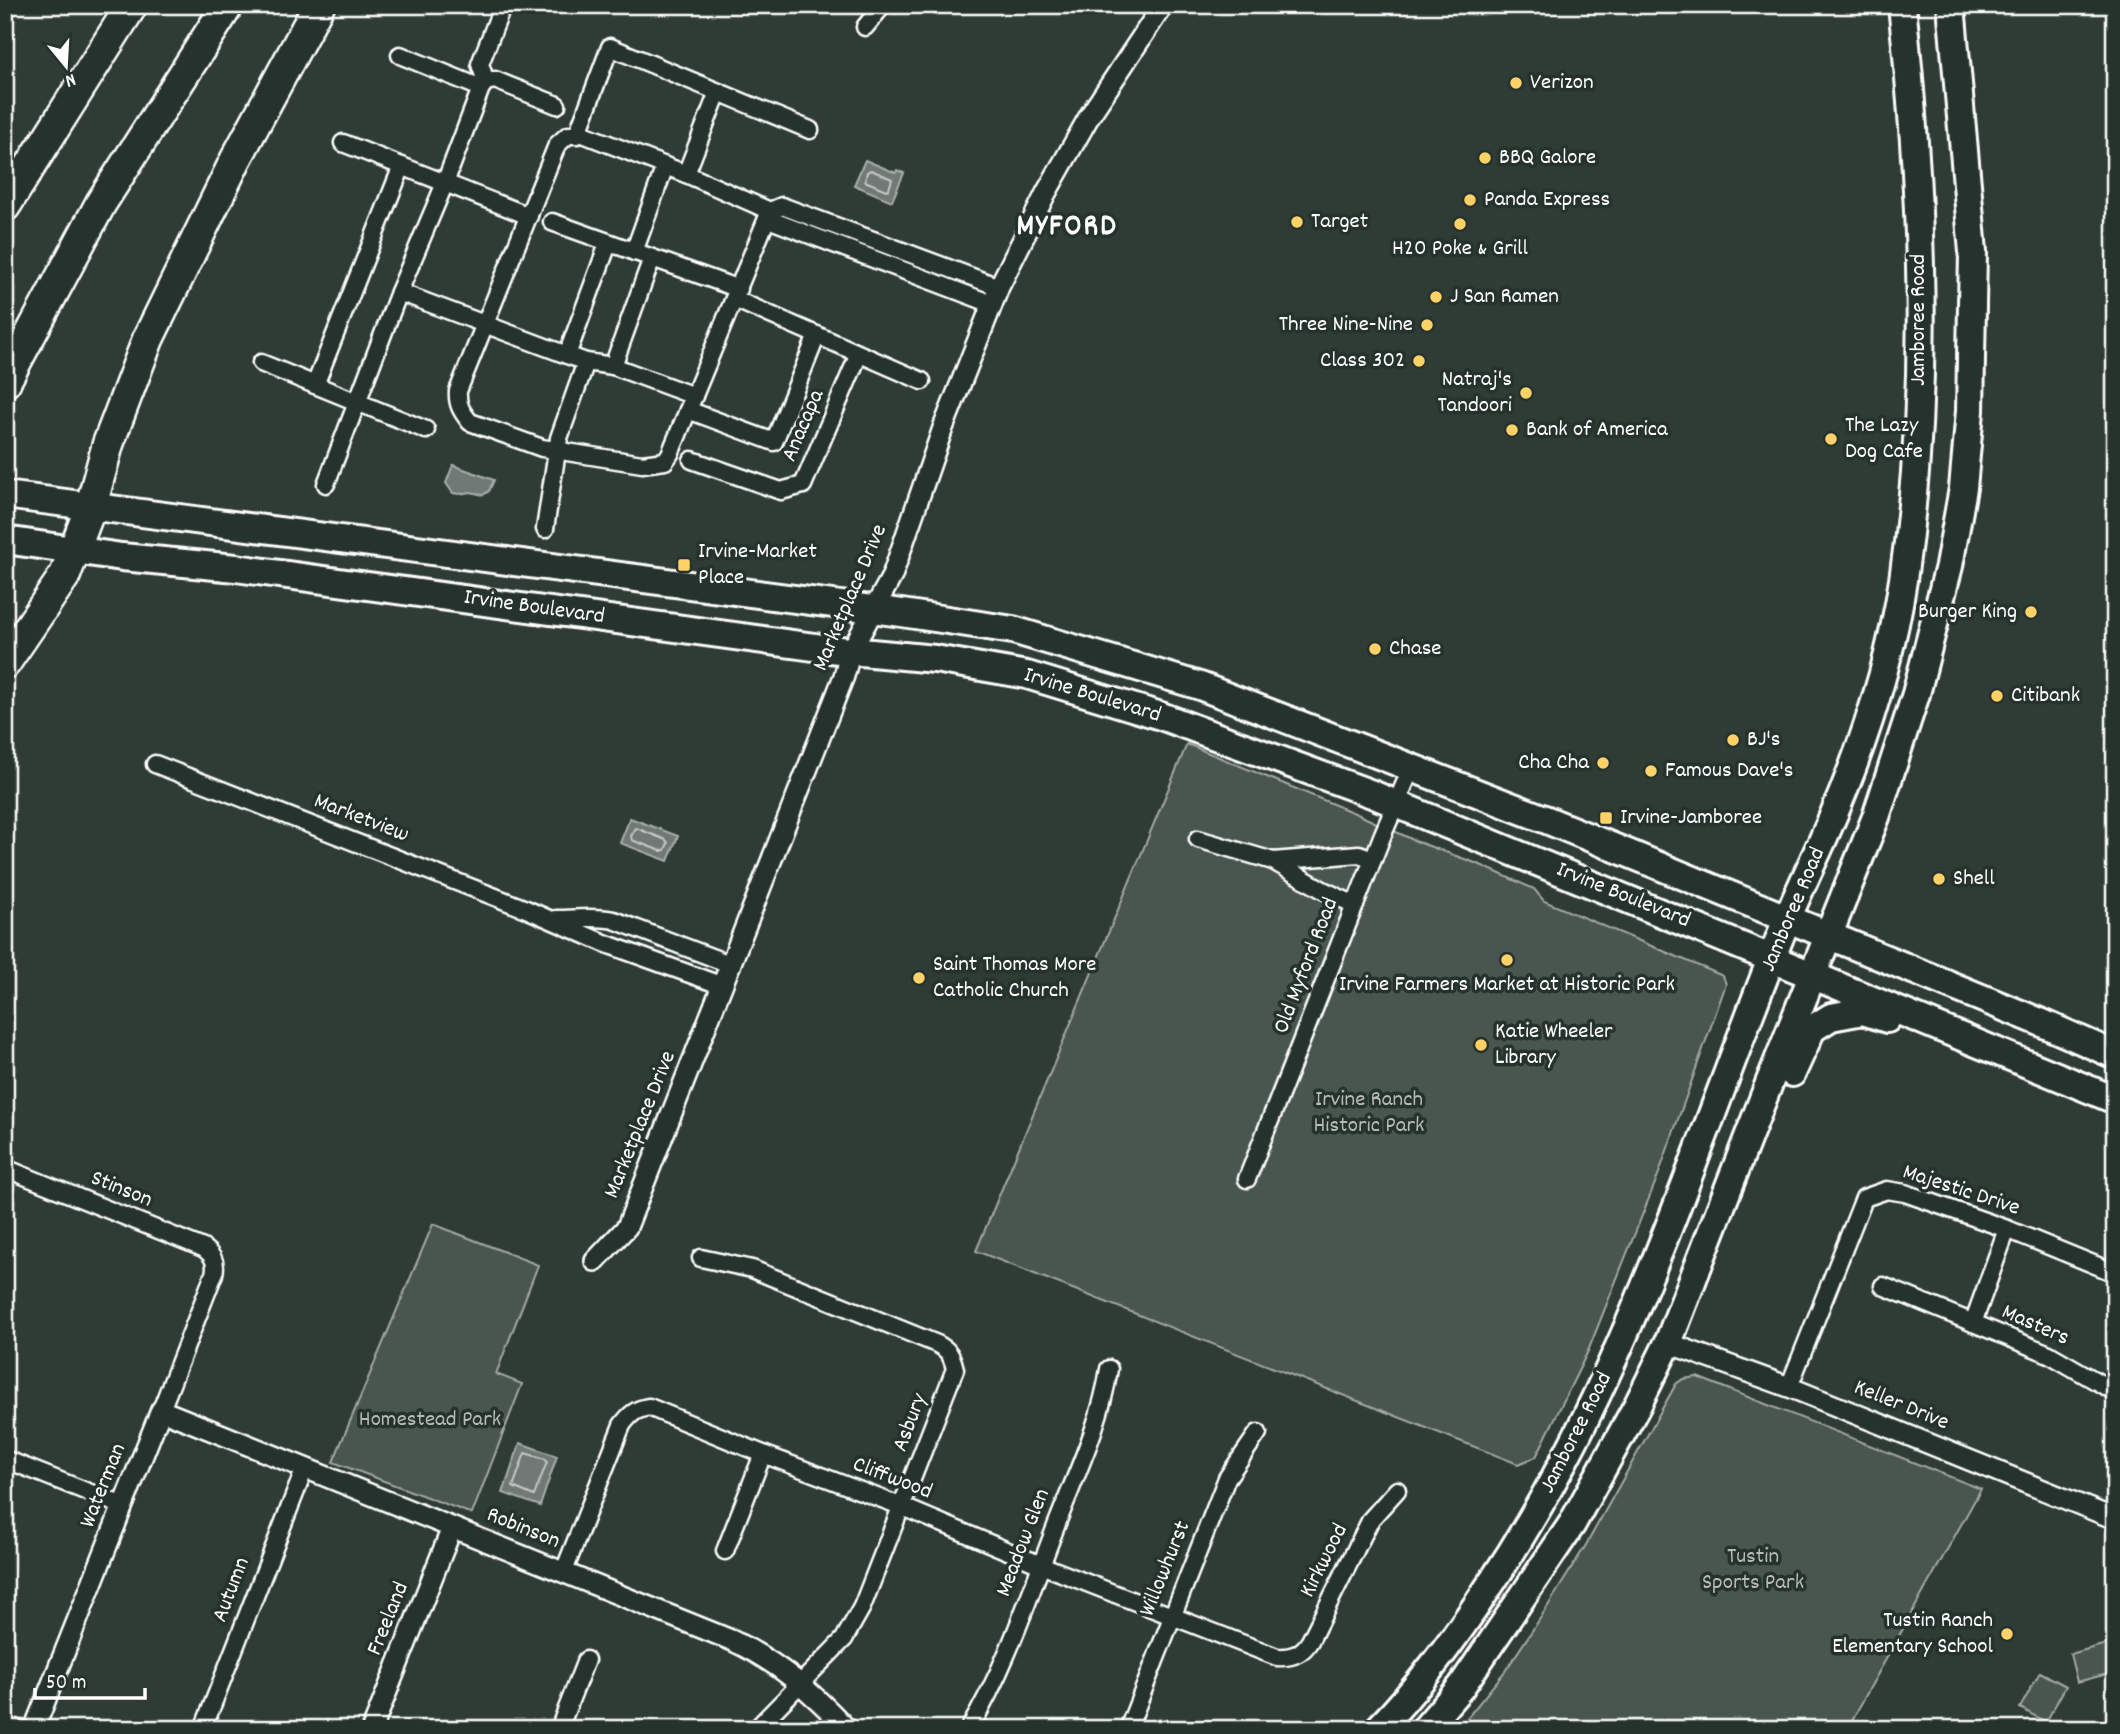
<svg xmlns="http://www.w3.org/2000/svg" width="2120" height="1734" font-family="Dekko,sans-serif">
<style>
.green{fill:#4a544f;stroke:#a4aaa7;stroke-width:2}
.water{fill:#707975;stroke:#a9afac;stroke-width:2}
.lines{fill:none;stroke-linecap:round;stroke-linejoin:round}
.shore{stroke:#c6c9c8;stroke-width:2}
.minor-casing{stroke:#fff;stroke-width:21}
.tertiary-casing{stroke:#fff;stroke-width:24}
.primary-casing{stroke:#fff;stroke-width:32}
.motorway-casing{stroke:#fff;stroke-width:35}
.minor{stroke:#26332d;stroke-width:16}
.tertiary{stroke:#26332d;stroke-width:19}
.primary{stroke:#26332d;stroke-width:26}
.motorway{stroke:#26332d;stroke-width:30}
.poi-dot{fill:#ffd166;stroke:#26332d;stroke-width:2.5}
.labels{text-anchor:middle;dominant-baseline:central;stroke-width:7;stroke-linejoin:round;paint-order:stroke}
.poi-label{font-size:23px;fill:#fff;stroke:#26332d;text-anchor:start}
.street-label{font-size:23px;fill:#fff;stroke:#26332d}
.park-label{font-size:23px;fill:#b7bbb9;stroke:#26332d}
.district-label{font-size:30px;font-weight:bold;letter-spacing:2px;fill:#fff;stroke:#26332d}
</style>
<rect width="100%" height="100%" fill="#2f3b35"/>
<filter id="ink" filterUnits="userSpaceOnUse"><feTurbulence type="fractalNoise" baseFrequency=".0143" numOctaves="2"/><feDisplacementMap in="SourceGraphic" scale="14" xChannelSelector="R" yChannelSelector="G"/><feConvolveMatrix kernelMatrix="1 2 1 2 8 2 1 2 1" color-interpolation-filters="sRGB"/></filter>
<g filter="url(#ink)">
<g class="green">
<path d="M 1187,744 L 1357,814 L 1418,842 L 1478,864 L 1534,889 L 1544,901 L 1723,976 L 1726,984 L 1659,1173 L 1588,1351 L 1536,1457 L 1518,1464 L 976,1251 Z"/>
<path d="M 433,1224 L 538,1265 L 496,1374 L 522,1384 L 472,1514 L 333,1462 Z"/>
<path d="M 1697,1377 L 1981,1489 L 1847,1729 L 1458,1729 L 1506,1670 L 1541,1617 L 1586,1545 L 1676,1384 L 1683,1379 Z"/>
<path d="M 2110,1643 L 2115,1672 L 2077,1682 L 2070,1654 Z"/>
<path d="M 2040,1672 L 2066,1686 L 2046,1722 L 2020,1708 Z"/>
</g>
<g class="water">
<path d="M 865,160 L 896,173 L 897,170 L 904,173 L 892,201 L 854,185 Z"/>
<path d="M 453,465 L 494,480 L 489,491 L 483,495 L 471,492 L 459,494 L 453,493 L 446,483 Z"/>
<path d="M 630,818 L 678,836 L 668,861 L 620,843 Z"/>
<path d="M 520,1443 L 557,1456 L 540,1506 L 503,1493 Z"/>
</g>
<g class="lines">
<g class="shore">
<path d="M 871,170 L 892,179 L 889,189 L 886,190 L 865,181 L 867,172 Z"/>
<path d="M 636,828 L 666,840 L 668,843 L 665,850 L 661,851 L 632,840 L 631,836 Z"/>
<path d="M 525,1453 L 545,1459 L 547,1462 L 534,1496 L 513,1487 Z"/>
</g>
<g class="minor-casing">
<g id="minor">
<path d="M 865,27 L 883,5"/>
<path d="M 400,55 L 481,88"/>
<path d="M 486,82 L 480,64 L 503,5"/>
<path d="M 810,130 L 610,47 L 577,135 L 568,135 L 557,145 L 458,391 C 457,404 461,411 470,422 L 542,448 L 642,464 L 665,461 L 670,454 L 770,211 L 782,206 L 999,287"/>
<path d="M 578,132 L 686,174 L 770,211"/>
<path d="M 343,143 L 529,216"/>
<path d="M 686,174 L 718,92"/>
<path d="M 768,219 L 992,304"/>
<path d="M 552,222 L 739,289"/>
<path d="M 634,252 L 665,166"/>
<path d="M 399,292 L 567,355 L 586,362 L 613,366 L 694,396"/>
<path d="M 734,299 L 922,381"/>
<path d="M 567,355 L 608,244"/>
<path d="M 261,363 L 426,430"/>
<path d="M 613,366 L 652,258"/>
<path d="M 315,385 L 402,166"/>
<path d="M 688,410 L 774,442 L 817,335"/>
<path d="M 692,460 L 781,491 L 803,485 L 859,354"/>
<path d="M 326,484 L 399,292 L 445,183 L 481,88 L 486,82 L 495,80 L 557,105"/>
<path d="M 545,529 L 559,438 L 586,362"/>
<path d="M 155,764 L 526,909 L 604,943 L 723,986"/>
<path d="M 1198,839 L 1273,861 L 1323,890 L 1355,905"/>
<path d="M 1273,861 L 1359,854 L 1373,859"/>
<path d="M 556,919 C 576,919 594,916 614,920 L 732,965"/>
<path d="M 5,1168 L 203,1248 C 213,1255 217,1262 214,1274 L 161,1410"/>
<path d="M 1247,1179 L 1383,834 L 1411,769"/>
<path d="M 701,1258 L 752,1269 L 937,1344 C 949,1350 952,1356 955,1369 L 862,1607 L 844,1639 L 756,1729"/>
<path d="M 1883,1286 L 2049,1354 L 2115,1392"/>
<path d="M 1973,1323 L 2007,1229"/>
<path d="M 1789,1387 L 1864,1198 L 1887,1190 L 1905,1193 L 2007,1229 L 2115,1273"/>
<path d="M 5,1459 L 123,1506"/>
<path d="M 725,1551 L 763,1454"/>
<path d="M 564,1571 L 622,1425 C 630,1414 636,1409 649,1407 L 763,1454 L 903,1507 L 1041,1565 L 1277,1657 C 1292,1658 1302,1654 1310,1641 L 1371,1519 L 1397,1490"/>
<path d="M 5,1724 L 17,1729"/>
<path d="M 203,1729 L 305,1468"/>
<path d="M 559,1729 L 586,1660"/>
<path d="M 969,1729 C 1007,1666 1031,1590 1058,1521 C 1077,1472 1101,1422 1109,1369"/>
<path d="M 1128,1729 L 1227,1478 L 1258,1433"/>
</g>
</g>
<g class="tertiary-casing">
<g id="tertiary">
<path d="M 595,1261 L 627,1227 L 844,676 L 851,651 L 892,576 L 943,428 L 999,287 L 1046,193 L 1090,115 L 1163,5"/>
<path d="M 1668,1343 L 1789,1387 L 2115,1519"/>
<path d="M 34,1729 L 161,1410 L 731,1640 C 777,1661 812,1692 847,1729"/>
<path d="M 372,1729 L 452,1528"/>
</g>
</g>
<g class="primary-casing">
<g id="primary">
<path d="M 5,495 L 902,613 L 1013,630 L 1200,686 L 1547,820 L 2040,1022 L 2115,1055"/>
<path d="M 5,540 L 122,557 L 236,568 L 829,649 L 935,659 L 1027,675 L 1161,716 L 1372,794 L 2115,1100"/>
<path d="M 1792,1073 L 1812,1029 L 1831,1017 L 1863,1011 L 1887,1019"/>
<path d="M 1378,1729 C 1421,1685 1458,1634 1492,1582 C 1627,1380 1695,1146 1786,922 C 1799,890 1814,860 1828,828 C 1862,750 1890,665 1903,580 C 1931,389 1922,196 1902,5"/>
<path d="M 1425,1729 L 1461,1687 L 1572,1524 L 1638,1404 L 1668,1343 L 1770,1081 L 1876,817 L 1916,694 L 1949,566 L 1963,488 L 1970,411 L 1973,252 L 1951,5"/>
</g>
</g>
<g class="motorway-casing">
<g id="motorway">
<path d="M 5,206 L 132,5"/>
<path d="M 5,382 L 101,203 L 228,5"/>
<path d="M 5,663 L 65,575 L 91,506 L 108,444 L 148,339 L 236,159 L 319,5"/>
</g>
</g>
<use href="#minor" class="minor"/>
<use href="#tertiary" class="tertiary"/>
<use href="#primary" class="primary"/>
<use href="#motorway" class="motorway"/>
</g>
</g>
<g class="poi-dot">
<circle cx="1516" cy="83" r="7"/>
<circle cx="1485" cy="158" r="7"/>
<circle cx="1470" cy="200" r="7"/>
<circle cx="1297" cy="222" r="7"/>
<circle cx="1460" cy="224" r="7"/>
<circle cx="1436" cy="297" r="7"/>
<circle cx="1427" cy="325" r="7"/>
<circle cx="1419" cy="361" r="7"/>
<circle cx="1526" cy="393" r="7"/>
<circle cx="1512" cy="430" r="7"/>
<circle cx="1831" cy="439" r="7"/>
<rect x="677" y="558" width="14" height="14" rx="3.5"/>
<circle cx="2031" cy="612" r="7"/>
<circle cx="1375" cy="649" r="7"/>
<circle cx="1997" cy="696" r="7"/>
<circle cx="1733" cy="740" r="7"/>
<circle cx="1603" cy="763" r="7"/>
<circle cx="1651" cy="771" r="7"/>
<rect x="1599" y="811" width="14" height="14" rx="3.5"/>
<circle cx="1939" cy="879" r="7"/>
<circle cx="1507" cy="960" r="7"/>
<circle cx="919" cy="978" r="7"/>
<circle cx="1481" cy="1045" r="7"/>
<circle cx="2007" cy="1634" r="7"/>
</g>
<g class="labels">
<g class="poi-label">
<text x="1530" y="83">Verizon</text>
<text x="1499" y="158">BBQ Galore</text>
<text x="1484" y="200">Panda Express</text>
<text x="1311" y="222">Target</text>
<text x="1460" y="249" text-anchor="middle">H20 Poke &amp; Grill</text>
<text x="1450" y="297">J San Ramen</text>
<text x="1413" y="325" text-anchor="end">Three Nine-Nine</text>
<text x="1405" y="361" text-anchor="end">Class 302</text>
<text x="1512" y="380" text-anchor="end">Natraj's<tspan x="1512" dy="26">Tandoori</tspan></text>
<text x="1845" y="426">The Lazy<tspan x="1845" dy="26">Dog Cafe</tspan></text>
<text x="1526" y="430">Bank of America</text>
<text x="698" y="552">Irvine-Market<tspan x="698" dy="26">Place</tspan></text>
<text x="2017" y="612" text-anchor="end">Burger King</text>
<text x="1389" y="649">Chase</text>
<text x="2011" y="696">Citibank</text>
<text x="1747" y="740">BJ's</text>
<text x="1589" y="763" text-anchor="end">Cha Cha</text>
<text x="1665" y="771">Famous Dave's</text>
<text x="1620" y="818">Irvine-Jamboree</text>
<text x="1953" y="879">Shell</text>
<text x="933" y="965">Saint Thomas More<tspan x="933" dy="26">Catholic Church</tspan></text>
<text x="1507" y="985" text-anchor="middle">Irvine Farmers Market at Historic Park</text>
<text x="1495" y="1032">Katie Wheeler<tspan x="1495" dy="26">Library</tspan></text>
<text x="1993" y="1621" text-anchor="end">Tustin Ranch<tspan x="1993" dy="26">Elementary School</tspan></text>
</g>
<g class="street-label">
<text transform="translate(1919 320) rotate(-90)">Jamboree Road</text>
<text transform="translate(804 426) rotate(-67)">Anacapa</text>
<text transform="translate(851 598) rotate(-67)">Marketplace Drive</text>
<text transform="translate(534 608) rotate(8)">Irvine Boulevard</text>
<text transform="translate(1092 696) rotate(17)">Irvine Boulevard</text>
<text transform="translate(361 819) rotate(21)">Marketview</text>
<text transform="translate(1623 896) rotate(22)">Irvine Boulevard</text>
<text transform="translate(1794 910) rotate(-67)">Jamboree Road</text>
<text transform="translate(1307 966) rotate(-69)">Old Myford Road</text>
<text transform="translate(641 1125) rotate(-68)">Marketplace Drive</text>
<text transform="translate(121 1190) rotate(22)">Stinson</text>
<text transform="translate(1961 1191) rotate(18)">Majestic Drive</text>
<text transform="translate(2035 1326) rotate(24)">Masters</text>
<text transform="translate(1901 1406) rotate(22)">Keller Drive</text>
<text transform="translate(911 1423) rotate(-69)">Asbury</text>
<text transform="translate(1577 1433) rotate(-63)">Jamboree Road</text>
<text transform="translate(892 1479) rotate(21)">Cliffwood</text>
<text transform="translate(104 1486) rotate(-68)">Waterman</text>
<text transform="translate(523 1529) rotate(22)">Robinson</text>
<text transform="translate(1024 1543) rotate(-69)">Meadow Glen</text>
<text transform="translate(1325 1561) rotate(-63)">Kirkwood</text>
<text transform="translate(1166 1569) rotate(-68)">Willowhurst</text>
<text transform="translate(232 1590) rotate(-69)">Autumn</text>
<text transform="translate(389 1619) rotate(-68)">Freeland</text>
</g>
<g class="park-label">
<text x="1369" y="1100">Irvine Ranch<tspan x="1369" dy="26">Historic Park</tspan></text>
<text x="430" y="1420">Homestead Park</text>
<text x="1753" y="1557">Tustin<tspan x="1753" dy="26">Sports Park</tspan></text>
</g>
<g class="district-label">
<text x="1067" y="228">MYFORD</text>
</g>
</g>
<rect width="2120" height="1734" fill="none" stroke="#26332d" stroke-width="28"/>
<rect x="14" y="14" width="2092" height="1706" fill="none" stroke="#fff" stroke-width="2.5" filter="url(#ink)"/>
<g transform="translate(66 66) rotate(162)" stroke="#26332d" stroke-width="5" paint-order="stroke">
<path d="M0-5L12 26L0 18L-12 26Z" fill="#ffffff"/>
<text y="-10" font-size="19" font-weight="bold" text-anchor="middle" fill="#ffffff">N</text>
</g>
<path d="M35 1688v10h110v-10" fill="none" stroke="#ffffff" stroke-width="3.5"/>
<text x="46" y="1688" font-size="21" fill="#ffffff" stroke="#26332d" stroke-width="5" paint-order="stroke">50 m</text>
</svg>
